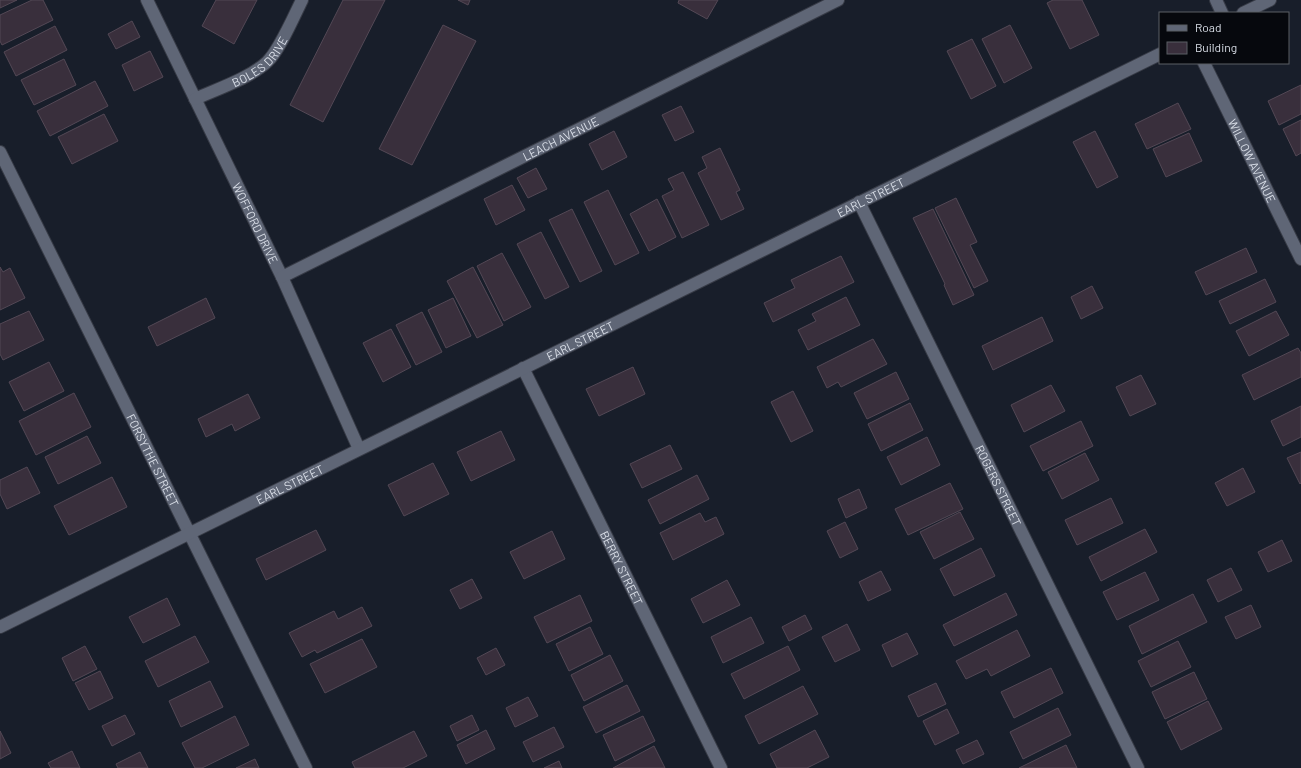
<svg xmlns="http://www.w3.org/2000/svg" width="1301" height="768" font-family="Barlow,sans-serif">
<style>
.building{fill:#392f3c;stroke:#534855}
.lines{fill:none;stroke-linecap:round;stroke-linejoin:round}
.minor-casing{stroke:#373b46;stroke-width:14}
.minor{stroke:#5f6676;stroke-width:12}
.labels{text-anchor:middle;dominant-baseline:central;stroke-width:3;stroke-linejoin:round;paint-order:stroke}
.street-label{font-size:12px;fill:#d9dee7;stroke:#06080d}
</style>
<rect width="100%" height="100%" fill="#181e2a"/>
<g class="building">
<path d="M 0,0 L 17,0 L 0,8 Z"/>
<path d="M 32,0 L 43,0 L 53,20 L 2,45 L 0,41 L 0,15 Z"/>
<path d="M 216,0 L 257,0 L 234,44 L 202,26 Z"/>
<path d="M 343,0 L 385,0 L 323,122 L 290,105 Z"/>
<path d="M 458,0 L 470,0 L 468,5 Z"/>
<path d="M 679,0 L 718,0 L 707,19 L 678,3 Z"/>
<path d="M 1053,0 L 1082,0 L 1099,35 L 1070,49 L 1047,3 Z"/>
<path d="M 132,21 L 140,37 L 116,49 L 108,34 Z"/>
<path d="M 443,25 L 476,41 L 412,165 L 379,149 Z"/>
<path d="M 1010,25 L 1032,68 L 1004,83 L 982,39 Z"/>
<path d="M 55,26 L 67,50 L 16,76 L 4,52 Z"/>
<path d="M 972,39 L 996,86 L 971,99 L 947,51 Z"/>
<path d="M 150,51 L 163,77 L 134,91 L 122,65 Z"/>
<path d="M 64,59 L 76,85 L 34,105 L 21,80 Z"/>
<path d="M 95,81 L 108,106 L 50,136 L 37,111 Z"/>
<path d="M 1301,85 L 1301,114 L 1279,125 L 1268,101 Z"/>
<path d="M 1178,103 L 1191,129 L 1147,149 L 1135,124 Z"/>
<path d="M 681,106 L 694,132 L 675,141 L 662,115 Z"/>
<path d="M 104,114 L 118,141 L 72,164 L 58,137 Z"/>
<path d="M 1301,120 L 1301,153 L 1296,156 L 1283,129 Z"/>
<path d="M 614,131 L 627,157 L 602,170 L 589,144 Z"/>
<path d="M 1095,131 L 1118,177 L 1097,188 L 1073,142 Z"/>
<path d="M 1189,133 L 1202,161 L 1166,177 L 1153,149 Z"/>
<path d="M 720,148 L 740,190 L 736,192 L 744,209 L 721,220 L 698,173 L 707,168 L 702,157 Z"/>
<path d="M 536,168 L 547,189 L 528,198 L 517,178 Z"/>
<path d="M 683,172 L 709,225 L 682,238 L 662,196 L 674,190 L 668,179 Z"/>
<path d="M 512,185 L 525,210 L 496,225 L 484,199 Z"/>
<path d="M 608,190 L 639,253 L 615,265 L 584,202 Z"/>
<path d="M 956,198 L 977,242 L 970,245 L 988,281 L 974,288 L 935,208 Z"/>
<path d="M 657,199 L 676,237 L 649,251 L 630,214 Z"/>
<path d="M 572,209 L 602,271 L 580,282 L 549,220 Z"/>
<path d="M 933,209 L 974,295 L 953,305 L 944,285 L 945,284 L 913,218 Z"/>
<path d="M 541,232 L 569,287 L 545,299 L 517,244 Z"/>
<path d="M 1246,248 L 1257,272 L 1206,295 L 1195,272 Z"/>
<path d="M 502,253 L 531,307 L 504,321 L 477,266 Z"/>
<path d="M 841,256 L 854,282 L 773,322 L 764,303 L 795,288 L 791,280 Z"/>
<path d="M 0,267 L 3,272 L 10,268 L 25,298 L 0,310 Z"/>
<path d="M 473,267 L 503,325 L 477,338 L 447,281 Z"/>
<path d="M 1265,279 L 1276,302 L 1230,324 L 1219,301 Z"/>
<path d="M 1092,286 L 1103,308 L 1081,319 L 1071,297 Z"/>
<path d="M 846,297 L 860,325 L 808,350 L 798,330 L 816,321 L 812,314 Z"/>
<path d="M 206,298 L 215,318 L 157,346 L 148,327 Z"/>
<path d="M 453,298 L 471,336 L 446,348 L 428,310 Z"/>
<path d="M 29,311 L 44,340 L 3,360 L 0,354 L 0,324 Z"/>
<path d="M 1276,311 L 1289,335 L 1249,356 L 1236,331 Z"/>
<path d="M 422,312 L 442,352 L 416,365 L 396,325 Z"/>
<path d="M 1042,317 L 1053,341 L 993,370 L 982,346 Z"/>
<path d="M 391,329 L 411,367 L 383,382 L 363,343 Z"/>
<path d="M 873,339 L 887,364 L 841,387 L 838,382 L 827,388 L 817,367 Z"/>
<path d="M 1298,348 L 1301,353 L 1301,377 L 1254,400 L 1242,375 Z"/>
<path d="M 49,362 L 64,391 L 24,411 L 9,382 Z"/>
<path d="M 633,367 L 645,394 L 599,416 L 586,389 Z"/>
<path d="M 896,372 L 909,399 L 867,419 L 854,393 Z"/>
<path d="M 1141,375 L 1156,404 L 1130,416 L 1116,387 Z"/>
<path d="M 1051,385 L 1065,411 L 1024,432 L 1011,405 Z"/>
<path d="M 793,391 L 813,431 L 791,442 L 771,402 Z"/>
<path d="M 74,393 L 91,427 L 36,455 L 19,421 Z"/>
<path d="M 248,394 L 260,418 L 235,431 L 232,424 L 206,437 L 198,419 Z"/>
<path d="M 910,403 L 923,430 L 881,451 L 868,424 Z"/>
<path d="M 1301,406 L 1301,437 L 1283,446 L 1271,421 Z"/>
<path d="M 1081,421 L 1093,446 L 1043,471 L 1030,446 Z"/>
<path d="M 501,431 L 515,460 L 471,481 L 457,452 Z"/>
<path d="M 87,436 L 101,463 L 58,484 L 45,457 Z"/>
<path d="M 927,437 L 940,465 L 901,485 L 887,457 Z"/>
<path d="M 670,445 L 682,469 L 642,488 L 630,464 Z"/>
<path d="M 1301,452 L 1301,483 L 1300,484 L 1287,458 Z"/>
<path d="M 1085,453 L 1099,480 L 1062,499 L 1048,472 Z"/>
<path d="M 433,463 L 449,494 L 404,516 L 388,485 Z"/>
<path d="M 27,467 L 40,493 L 7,509 L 0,494 L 0,480 Z"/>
<path d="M 1243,468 L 1255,492 L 1227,506 L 1215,483 Z"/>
<path d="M 697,475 L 709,499 L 660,524 L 648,500 Z"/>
<path d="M 112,477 L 127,507 L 69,535 L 54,506 Z"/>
<path d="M 950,483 L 963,509 L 908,535 L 895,509 Z"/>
<path d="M 859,489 L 867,508 L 846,518 L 838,499 Z"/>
<path d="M 1111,498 L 1123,523 L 1077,545 L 1065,520 Z"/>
<path d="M 960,512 L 974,539 L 934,559 L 920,532 Z"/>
<path d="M 700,513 L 705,522 L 716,517 L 724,534 L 673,560 L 660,533 Z"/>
<path d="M 845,522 L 858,549 L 840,558 L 827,531 Z"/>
<path d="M 1145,529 L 1157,552 L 1101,581 L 1089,557 Z"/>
<path d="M 316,530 L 326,550 L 266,580 L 256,559 Z"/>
<path d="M 552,531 L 565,559 L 524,579 L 510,552 Z"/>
<path d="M 1282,540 L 1292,561 L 1268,572 L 1258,552 Z"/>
<path d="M 981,548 L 995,576 L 954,596 L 940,569 Z"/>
<path d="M 1231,568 L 1242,590 L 1218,602 L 1207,580 Z"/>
<path d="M 881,571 L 891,590 L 868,601 L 859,582 Z"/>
<path d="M 1145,572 L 1159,600 L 1117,620 L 1103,592 Z"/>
<path d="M 472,579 L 482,598 L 460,609 L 450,590 Z"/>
<path d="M 727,580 L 740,605 L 703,623 L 691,599 Z"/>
<path d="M 1006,593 L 1017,615 L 954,646 L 943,625 Z"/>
<path d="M 1193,594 L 1207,622 L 1142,654 L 1129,626 Z"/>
<path d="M 580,595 L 592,621 L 547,643 L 534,617 Z"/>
<path d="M 167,598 L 180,625 L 143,643 L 129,617 Z"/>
<path d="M 1251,605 L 1261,627 L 1236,639 L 1225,617 Z"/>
<path d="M 362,607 L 372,626 L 317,653 L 315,650 L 302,657 L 289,633 L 334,611 L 338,619 Z"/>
<path d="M 805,615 L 812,629 L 789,641 L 782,627 Z"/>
<path d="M 751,617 L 764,643 L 723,663 L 711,637 Z"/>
<path d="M 847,624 L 860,650 L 835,662 L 822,637 Z"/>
<path d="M 590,627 L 603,654 L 569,671 L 556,644 Z"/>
<path d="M 1017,630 L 1030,656 L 991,676 L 987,669 L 966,679 L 956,661 Z"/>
<path d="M 907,633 L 918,654 L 892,667 L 882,645 Z"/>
<path d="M 195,636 L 209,662 L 158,687 L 145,661 Z"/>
<path d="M 362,639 L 377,667 L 325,693 L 310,664 Z"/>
<path d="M 1178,641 L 1191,667 L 1151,687 L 1138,661 Z"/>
<path d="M 85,646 L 97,669 L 73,681 L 62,658 Z"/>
<path d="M 788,646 L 800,670 L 744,699 L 731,674 Z"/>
<path d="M 496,648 L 505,665 L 486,675 L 477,658 Z"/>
<path d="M 610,655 L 623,681 L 584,701 L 571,675 Z"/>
<path d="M 1051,668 L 1063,693 L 1014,718 L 1001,692 Z"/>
<path d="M 100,671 L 113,698 L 89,710 L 75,683 Z"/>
<path d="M 1194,672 L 1207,699 L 1165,719 L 1152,692 Z"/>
<path d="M 210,681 L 223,707 L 181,727 L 169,701 Z"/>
<path d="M 936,683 L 946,704 L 918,717 L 908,696 Z"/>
<path d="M 627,685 L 640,711 L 596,733 L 583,707 Z"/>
<path d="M 803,686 L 818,714 L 759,744 L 745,716 Z"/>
<path d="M 528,697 L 538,716 L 515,727 L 506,708 Z"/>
<path d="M 1208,701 L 1222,729 L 1181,750 L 1167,722 Z"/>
<path d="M 1058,708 L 1071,735 L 1023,759 L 1010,732 Z"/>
<path d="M 947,709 L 959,733 L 935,745 L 923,721 Z"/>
<path d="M 125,715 L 135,734 L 112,746 L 102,726 Z"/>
<path d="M 472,715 L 479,730 L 457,741 L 450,726 Z"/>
<path d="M 235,716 L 249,745 L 202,768 L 195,768 L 182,743 Z"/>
<path d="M 643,716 L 655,741 L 615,761 L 603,735 Z"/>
<path d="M 554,727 L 564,747 L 533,762 L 523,742 Z"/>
<path d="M 486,730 L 495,749 L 466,764 L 457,745 Z"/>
<path d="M 815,730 L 829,757 L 807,768 L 777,768 L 770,754 Z"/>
<path d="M 0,731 L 11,753 L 0,759 Z"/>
<path d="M 414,731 L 427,756 L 403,768 L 355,768 L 352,762 Z"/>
<path d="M 977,740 L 984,754 L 963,764 L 956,750 Z"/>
<path d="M 1066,745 L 1077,768 L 1019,768 Z"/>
<path d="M 654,746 L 665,768 L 613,768 Z"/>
<path d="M 72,751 L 80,768 L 51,768 L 48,763 Z"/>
<path d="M 140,752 L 148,768 L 118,768 L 116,764 Z"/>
<path d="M 255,759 L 259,768 L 236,768 Z"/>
<path d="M 559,761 L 562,768 L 544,768 Z"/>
</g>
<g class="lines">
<g class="minor-casing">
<g id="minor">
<path id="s1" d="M 147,0 L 282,277 L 359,449"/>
<path d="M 1216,0 L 1222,13"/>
<path d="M 1243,13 L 1270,0"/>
<path id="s2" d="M 1204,63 L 1301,259"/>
<path id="s3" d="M 195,99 C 217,89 250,78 267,62 C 279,51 294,16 302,0"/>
<path id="s4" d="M 0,152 L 306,768"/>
<path id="s5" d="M 859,202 L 1138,768"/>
<path id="s6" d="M 282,277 L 838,0"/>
<path id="s7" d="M 523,368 L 721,768"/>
<path id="s8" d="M 0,627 L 1160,54"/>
</g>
</g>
<use href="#minor" class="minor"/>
</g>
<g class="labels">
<g class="street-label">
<text stroke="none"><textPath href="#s3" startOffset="76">BOLES DRIVE</textPath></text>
<text stroke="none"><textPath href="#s6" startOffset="311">LEACH AVENUE</textPath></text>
<text stroke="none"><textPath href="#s2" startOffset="109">WILLOW AVENUE</textPath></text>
<text stroke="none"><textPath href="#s8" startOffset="971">EARL STREET</textPath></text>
<text stroke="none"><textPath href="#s1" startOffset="248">WOFFORD DRIVE</textPath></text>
<text stroke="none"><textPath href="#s8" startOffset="647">EARL STREET</textPath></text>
<text stroke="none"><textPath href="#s4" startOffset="344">FORSYTHE STREET</textPath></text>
<text stroke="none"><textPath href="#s8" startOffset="323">EARL STREET</textPath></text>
<text stroke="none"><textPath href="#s5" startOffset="316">ROGERS STREET</textPath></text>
<text stroke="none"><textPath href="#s7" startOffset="223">BERRY STREET</textPath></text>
</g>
</g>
<rect x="1159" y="12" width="130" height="52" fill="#06080d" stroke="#5a5e64"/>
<rect x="1167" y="25" width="20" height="6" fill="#5f6676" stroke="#5a5e64"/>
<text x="1195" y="32" font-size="12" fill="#d9dee7">Road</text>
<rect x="1167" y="42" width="20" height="12" fill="#392f3c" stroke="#5a5e64"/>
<text x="1195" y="52" font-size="12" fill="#d9dee7">Building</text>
</svg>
